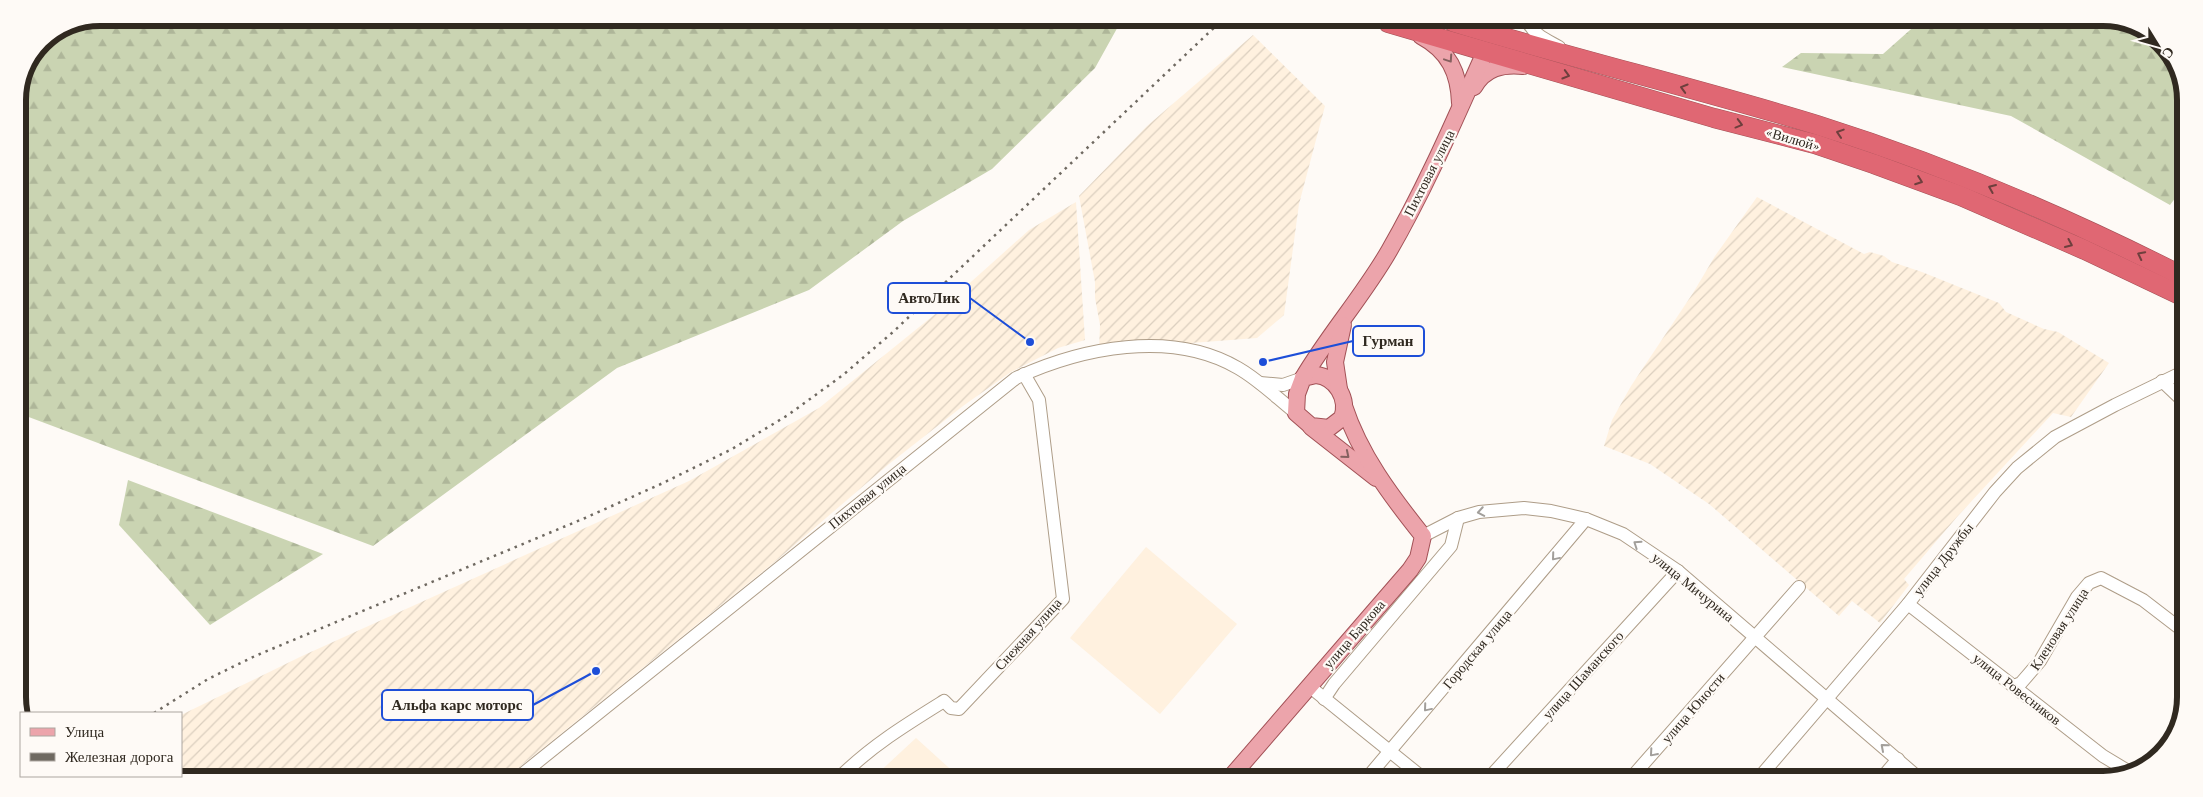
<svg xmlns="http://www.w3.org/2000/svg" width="2203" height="797" font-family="'Libre Baskerville',serif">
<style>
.industrial{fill:url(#industrial-furrows)}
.built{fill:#fff1df}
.forest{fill:url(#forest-firs)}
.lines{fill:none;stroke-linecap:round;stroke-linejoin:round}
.minor-casing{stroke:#ae9d88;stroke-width:14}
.major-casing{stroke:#a25156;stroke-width:18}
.highway-casing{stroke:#a25156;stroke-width:20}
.minor{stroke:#fff;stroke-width:12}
.major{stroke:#eca4ab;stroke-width:16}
.highway{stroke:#e06773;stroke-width:19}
.rail{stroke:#6f6961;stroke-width:2.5;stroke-dasharray:2.5 5;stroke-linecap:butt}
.oneway{stroke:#85605f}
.oneway2{stroke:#6e3f3d}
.oneway3{stroke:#a29f9b}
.labels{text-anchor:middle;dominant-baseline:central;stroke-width:4.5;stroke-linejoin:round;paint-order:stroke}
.street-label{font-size:14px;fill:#302920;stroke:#fefaf6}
.rim{fill:none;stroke:#302920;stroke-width:6}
.leader{fill:none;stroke:#1d4ed8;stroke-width:2}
.callout-dot{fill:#1d4ed8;stroke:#fefaf6;stroke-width:2}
.callout{fill:#fefaf6;stroke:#1d4ed8;stroke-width:2}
.callout-label{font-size:15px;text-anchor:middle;font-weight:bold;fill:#302920}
</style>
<defs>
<pattern id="industrial-furrows" width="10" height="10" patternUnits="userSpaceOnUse" patternTransform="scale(1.25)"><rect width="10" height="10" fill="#fff1df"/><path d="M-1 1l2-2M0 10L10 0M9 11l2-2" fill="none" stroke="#dbcfbf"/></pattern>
<pattern id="forest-firs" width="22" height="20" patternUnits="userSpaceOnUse" patternTransform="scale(1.25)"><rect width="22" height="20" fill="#cad4b2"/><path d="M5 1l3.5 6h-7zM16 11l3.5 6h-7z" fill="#aeb699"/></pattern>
</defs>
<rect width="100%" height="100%" fill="#fefaf6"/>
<g class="industrial">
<path d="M 1253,35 L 1325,106 L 1299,204 L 1284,315 L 1257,338 L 1099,350 L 1100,325 L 1095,298 L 1095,282 L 1079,196 L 1147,126 Z"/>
<path d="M 1757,197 L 1864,254 L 1870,252 L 1884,256 L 1892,262 L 1922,272 L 1999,303 L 2006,312 L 2044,329 L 2058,332 L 2109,363 L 2071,417 L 2053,413 L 1957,517 L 1904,579 L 1909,585 L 1880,623 L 1852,601 L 1839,616 L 1709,504 L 1650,464 L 1604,446 L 1612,420 L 1631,386 L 1693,293 L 1715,256 Z"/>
<path d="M 1076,202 L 1085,340 L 1058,348 L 1011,372 L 963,406 L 889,464 L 777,560 L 508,776 L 181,775 L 181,715 L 302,656 L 689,481 L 819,408 L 934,315 L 1029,230 Z"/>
</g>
<g class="built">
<path d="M 1146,547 L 1237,624 L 1160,714 L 1070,638 Z"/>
<path d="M 916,738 L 959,777 L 874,777 Z"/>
</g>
<g class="forest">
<path d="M 1919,22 L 2129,22 L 2168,50 L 2185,95 L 2185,185 L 2170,205 L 2011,116 L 1782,67 L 1801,53 L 1883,54 Z"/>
<path d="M 1120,23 L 1095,68 L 992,169 L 903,221 L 809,290 L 617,368 L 373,546 L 18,413 L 18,96 L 42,42 L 69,24 Z"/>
<path d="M 128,480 L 323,554 L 210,625 L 119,525 Z"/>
</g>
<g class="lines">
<g class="minor-casing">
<g id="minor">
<path d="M 1528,22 C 1534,35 1547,40 1559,47"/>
<path d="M 2162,381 L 2183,401"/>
<path d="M 1260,383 L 1283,385 L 1303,378"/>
<path d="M 1423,536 L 1458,518 L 1479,512 L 1524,508 L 1551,511 L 1586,519 L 1623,534 L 1678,571 L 1920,779"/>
<path d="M 1908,604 L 2103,756 L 2128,771"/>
<path d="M 1309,686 L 1423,778"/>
<path d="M 2014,686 L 2021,683 L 2040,661 L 2077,597 L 2089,583 L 2101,578 L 2143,600 L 2182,630"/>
<path d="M 1324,699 L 1334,684 L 1451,546 L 1458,518"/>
<path d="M 520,776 L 1016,378 C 1081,348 1171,329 1238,368 C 1259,380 1277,398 1296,413"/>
<path d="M 840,777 C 871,746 907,724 944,701 L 951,708 L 959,709 L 1063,599 L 1039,400 L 1024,374"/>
<path d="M 1367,778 L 1586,519"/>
<path d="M 1489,778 L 1678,571"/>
<path d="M 1631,778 L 1799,587"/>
<path d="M 1758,779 L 1908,604 L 1995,492 L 2017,468 L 2055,437 L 2115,405 L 2183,372"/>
<path d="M 1881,779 L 1898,759"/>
</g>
</g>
<g class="major-casing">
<g id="major">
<path d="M 1421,36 C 1449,51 1459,73 1460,103"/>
<path d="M 1474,87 C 1485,68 1502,64 1523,66"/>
<path d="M 1316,375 C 1336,377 1349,399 1342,418 L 1329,428 L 1311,426 L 1296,413 L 1297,394 L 1303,378 Z"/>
<path d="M 1303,378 C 1329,334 1363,296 1389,251 C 1426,187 1455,119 1485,52"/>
<path d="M 1339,389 L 1335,362 L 1343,325"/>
<path d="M 1311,427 L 1376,478"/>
<path d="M 1230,778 L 1410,570 L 1418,558 L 1423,536 C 1391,496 1360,455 1344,406"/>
</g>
</g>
<g class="highway-casing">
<g id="highway">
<path d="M 1453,22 C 1573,59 1697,88 1817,125 C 1944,165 2066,217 2184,277"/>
<path d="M 1388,23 L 1714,118 L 1815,144 L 1874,164 L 1961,196 L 2085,250 L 2184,297"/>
</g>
</g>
<use href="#minor" class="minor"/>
<use href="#major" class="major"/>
<use href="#highway" class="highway"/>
<path class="rail" d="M 154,713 L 208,679 L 255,656 L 585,518 L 663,483 L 732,449 L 788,415 L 843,375 L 893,332 L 1219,23"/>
</g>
<defs><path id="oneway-chevron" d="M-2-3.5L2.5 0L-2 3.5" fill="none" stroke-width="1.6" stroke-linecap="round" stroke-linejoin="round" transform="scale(1.25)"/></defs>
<g class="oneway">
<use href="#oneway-chevron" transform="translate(1449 59) rotate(56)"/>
<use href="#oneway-chevron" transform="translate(1346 455) rotate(40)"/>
</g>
<g class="oneway2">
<use href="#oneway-chevron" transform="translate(1566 75) rotate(16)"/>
<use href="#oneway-chevron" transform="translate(1684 88) rotate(-164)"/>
<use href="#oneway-chevron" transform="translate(1739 124) rotate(15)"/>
<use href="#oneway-chevron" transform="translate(1840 133) rotate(-162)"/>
<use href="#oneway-chevron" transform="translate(1919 181) rotate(20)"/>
<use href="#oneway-chevron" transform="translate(1992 188) rotate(-157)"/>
<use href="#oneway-chevron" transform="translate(2069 244) rotate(24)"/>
<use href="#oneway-chevron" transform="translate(2141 255) rotate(-153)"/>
</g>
<g class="oneway3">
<use href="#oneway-chevron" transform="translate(1481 512) rotate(170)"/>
<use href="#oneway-chevron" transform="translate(1637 544) rotate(-146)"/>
<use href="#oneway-chevron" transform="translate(1555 557) rotate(130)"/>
<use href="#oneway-chevron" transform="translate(1427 708) rotate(130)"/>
<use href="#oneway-chevron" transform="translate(1884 747) rotate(-139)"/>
<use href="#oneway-chevron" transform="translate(1653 753) rotate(131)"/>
</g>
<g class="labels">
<g class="street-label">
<text transform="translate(1793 139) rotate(16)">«Вилюй»</text>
<text transform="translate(1429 173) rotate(-63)">Пихтовая улица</text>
<text transform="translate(867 496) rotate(-39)">Пихтовая улица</text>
<text transform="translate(1943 559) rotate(-52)">улица Дружбы</text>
<text transform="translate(1693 587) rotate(39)">улица Мичурина</text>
<text transform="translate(2059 629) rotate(-57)">Кленовая улица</text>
<text transform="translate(1028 634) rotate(-48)">Снежная улица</text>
<text transform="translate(1354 634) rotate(-49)">улица Баркова</text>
<text transform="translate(1477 649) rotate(-50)">Городская улица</text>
<text transform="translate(1583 675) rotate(-48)">улица Шаманского</text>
<text transform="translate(2017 689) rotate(38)">улица Ровесников</text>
<text transform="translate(1693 708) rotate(-49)">улица Юности</text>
</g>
</g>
<path d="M0 0H2203V797H0ZM100 26H2103A74 74 0 0 1 2177 100V697A74 74 0 0 1 2103 771H100A74 74 0 0 1 26 697V100A74 74 0 0 1 100 26Z" fill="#fefaf6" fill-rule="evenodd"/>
<path class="rim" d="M100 26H2103A74 74 0 0 1 2177 100V697A74 74 0 0 1 2103 771H100A74 74 0 0 1 26 697V100A74 74 0 0 1 100 26Z"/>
<path class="leader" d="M1030 342L970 298M1263 362L1353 341M596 671L533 705"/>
<g class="callout-dot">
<circle cx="1030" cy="342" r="5"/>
<circle cx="1263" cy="362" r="5"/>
<circle cx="596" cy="671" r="5"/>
</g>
<g class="callout">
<rect x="888" y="283" width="82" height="30" rx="5"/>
<rect x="1353" y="326" width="71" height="30" rx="5"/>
<rect x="382" y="690" width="151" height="30" rx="5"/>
</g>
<g class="callout-label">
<text x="929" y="303">АвтоЛик</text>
<text x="1388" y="346">Гурман</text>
<text x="457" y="710">Альфа карс моторс</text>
</g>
<rect x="20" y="712" width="162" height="65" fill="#fefaf6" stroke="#aca6a0"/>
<rect x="30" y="728" width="25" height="8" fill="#eca4ab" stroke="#aca6a0"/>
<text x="65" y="737" font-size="15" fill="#302920">Улица</text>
<rect x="30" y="753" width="25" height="8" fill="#6f6961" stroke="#aca6a0"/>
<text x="65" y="762" font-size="15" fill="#302920">Железная дорога</text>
<g transform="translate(2158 45) rotate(127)" stroke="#fefaf6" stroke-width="4" paint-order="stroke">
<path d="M0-4L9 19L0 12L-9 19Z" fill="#302920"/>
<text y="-8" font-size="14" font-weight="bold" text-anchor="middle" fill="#302920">С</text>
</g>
</svg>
